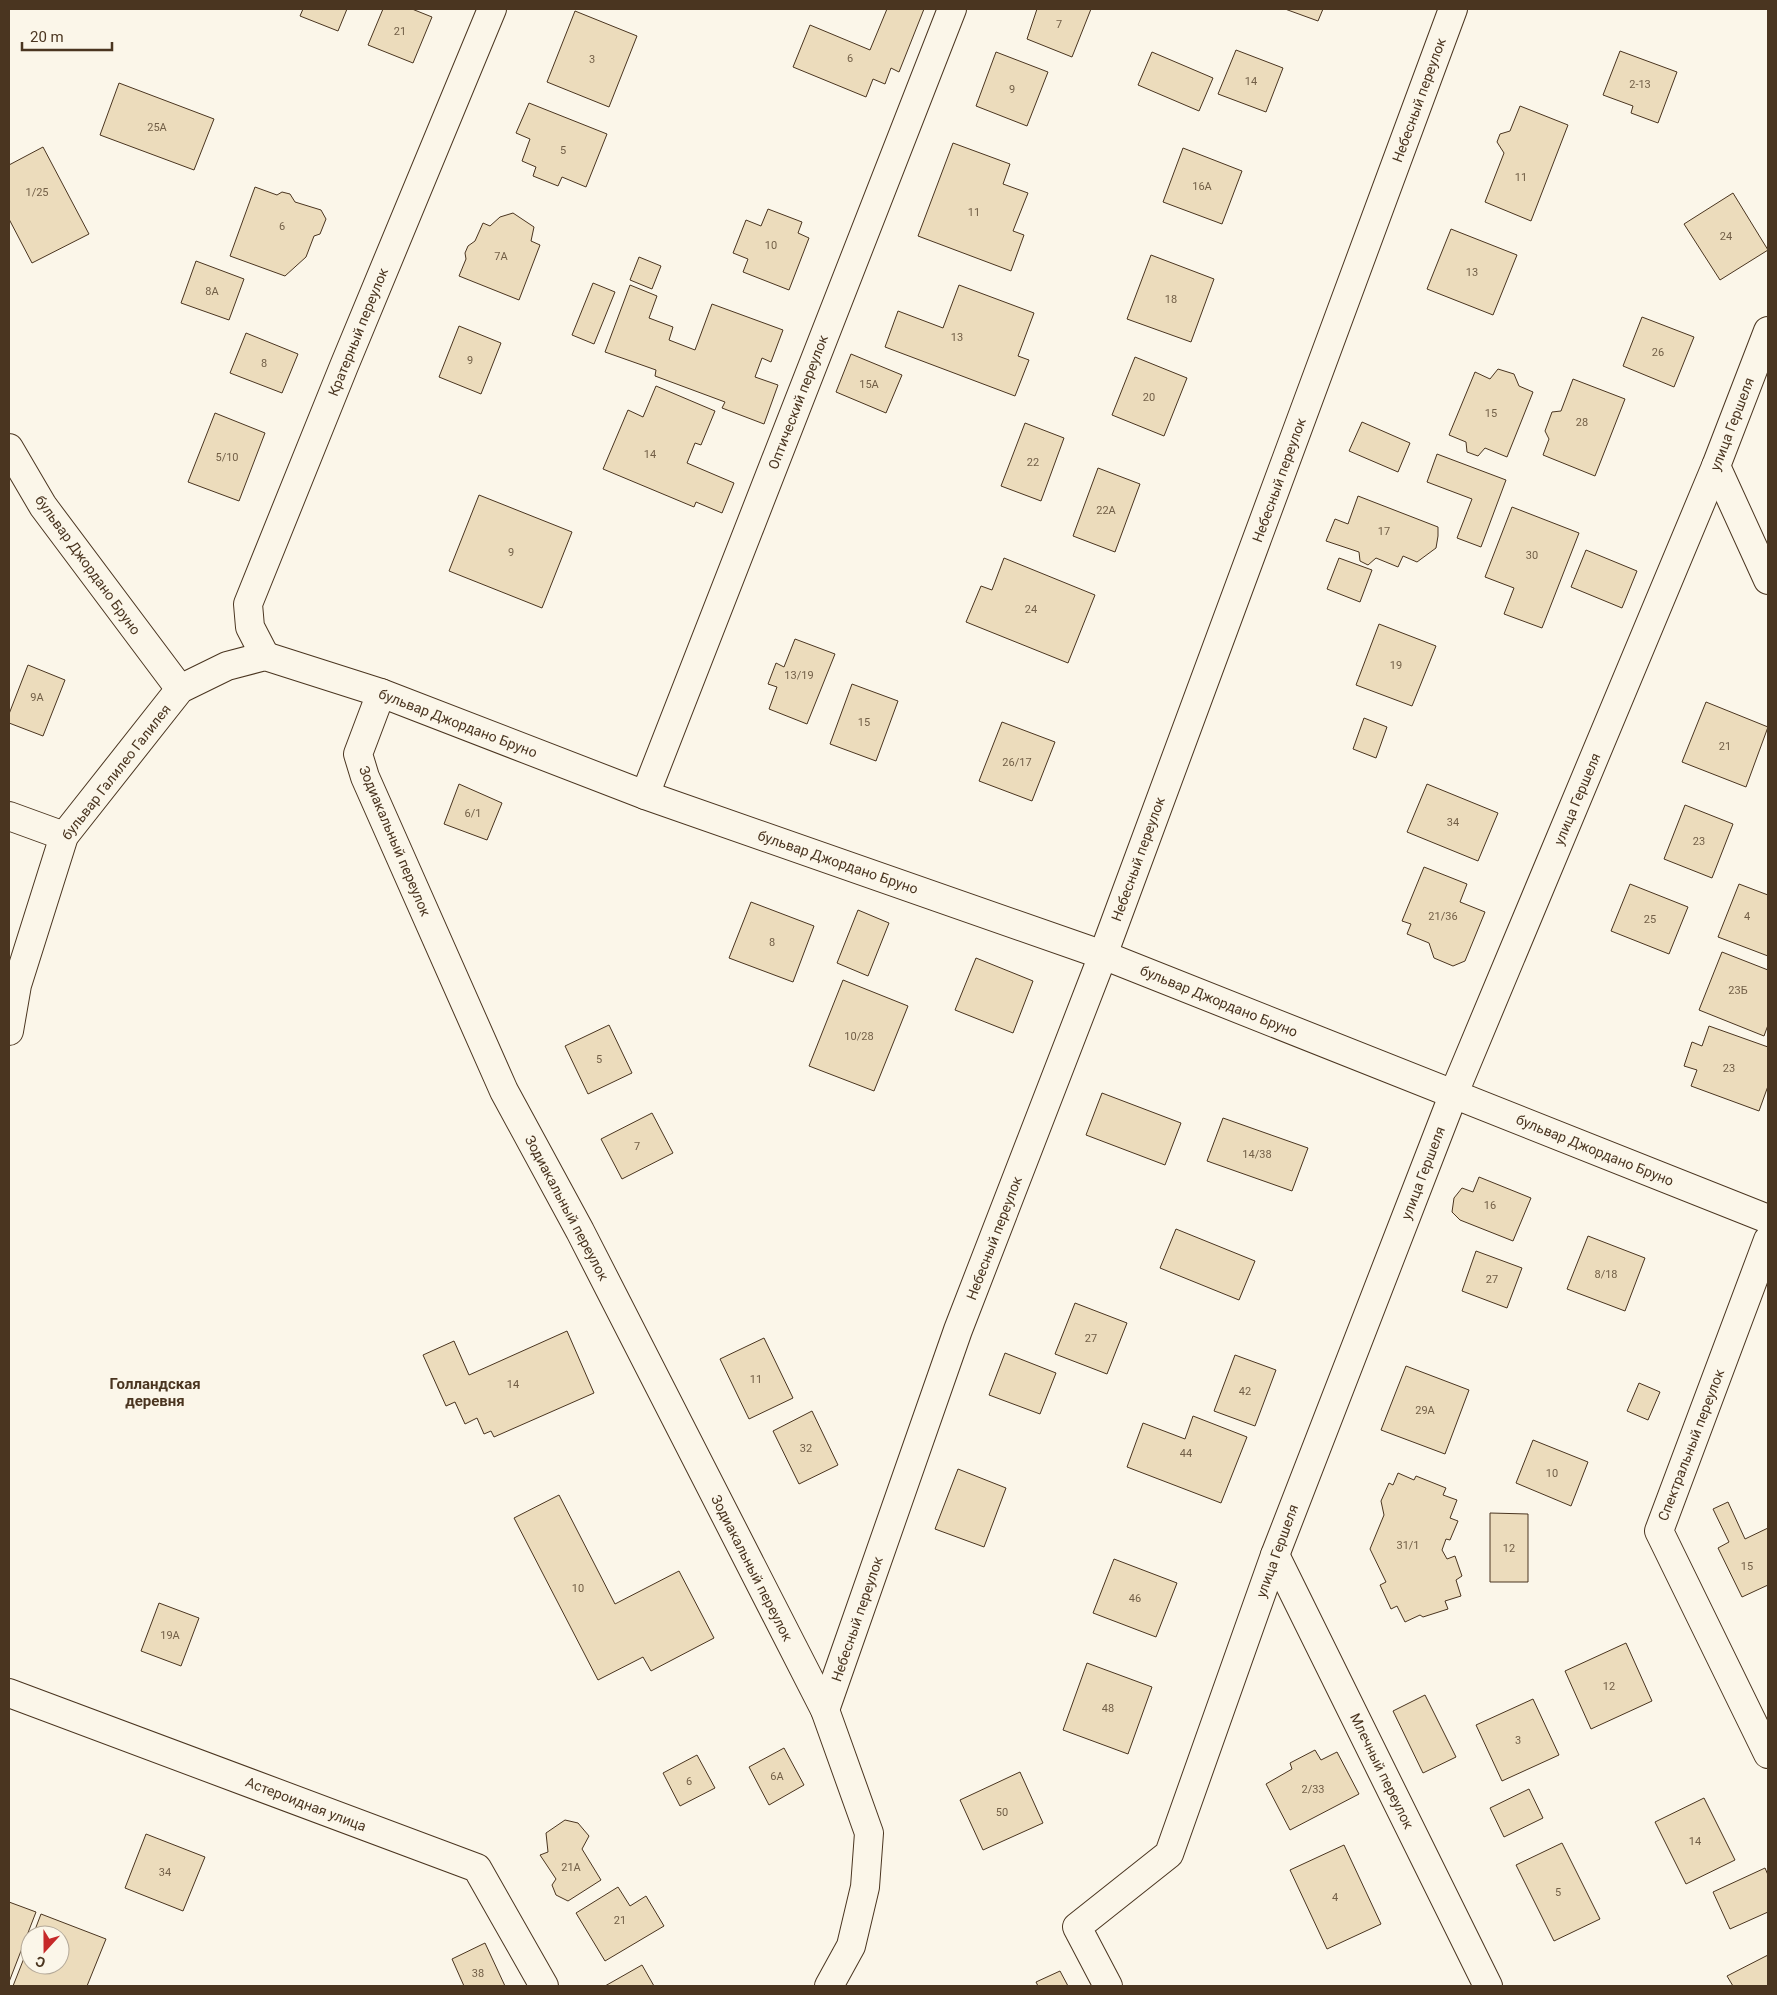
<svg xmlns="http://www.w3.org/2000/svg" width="1777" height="1995" font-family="Roboto,sans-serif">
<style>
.building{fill:#ecdcbc;stroke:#4a3520}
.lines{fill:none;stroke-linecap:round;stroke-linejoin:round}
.minor-casing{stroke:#4a3520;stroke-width:30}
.minor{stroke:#fbf6e9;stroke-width:28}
.labels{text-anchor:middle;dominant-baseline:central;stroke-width:4;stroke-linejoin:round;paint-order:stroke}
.number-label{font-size:11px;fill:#725f47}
.street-label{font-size:14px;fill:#4a3520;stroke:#fbf6e9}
.neighbourhood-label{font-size:15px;font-weight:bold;fill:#4a3520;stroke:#fbf6e9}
</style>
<rect width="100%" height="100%" fill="#fbf6e9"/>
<g class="building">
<path d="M 303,9 L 347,9 L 338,31 L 300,16 Z"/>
<path d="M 383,9 L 412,9 L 432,17 L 413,63 L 368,45 Z"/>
<path d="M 887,9 L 924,9 L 899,72 L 891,68 L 885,84 L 873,79 L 866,97 L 793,67 L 810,25 L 870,50 Z"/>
<path d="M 1037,9 L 1091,9 L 1072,57 L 1027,39 Z"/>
<path d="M 1285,9 L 1323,9 L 1318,21 Z"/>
<path d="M 575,11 L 637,36 L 609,107 L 547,82 Z"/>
<path d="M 1236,50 L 1283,68 L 1266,112 L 1218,94 Z"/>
<path d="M 1620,51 L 1677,72 L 1658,123 L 1631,113 L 1633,106 L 1603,95 Z"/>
<path d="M 996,52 L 1048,72 L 1027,126 L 976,106 Z"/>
<path d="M 1152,52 L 1213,78 L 1199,111 L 1138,85 Z"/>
<path d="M 119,83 L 214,119 L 194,170 L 100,135 Z"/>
<path d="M 529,103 L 607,134 L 586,187 L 562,177 L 558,186 L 533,176 L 536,167 L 522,161 L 530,139 L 516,133 Z"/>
<path d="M 1520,106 L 1568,125 L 1531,221 L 1485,202 L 1504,153 L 1497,142 L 1500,134 L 1510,131 Z"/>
<path d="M 953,143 L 1010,164 L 1003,184 L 1028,193 L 1013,231 L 1024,235 L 1011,271 L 918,236 Z"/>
<path d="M 43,147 L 89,234 L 32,263 L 9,219 L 9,165 Z"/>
<path d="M 1183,148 L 1242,171 L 1222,224 L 1163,202 Z"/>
<path d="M 255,187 L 277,195 L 282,192 L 290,194 L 295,202 L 321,210 L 326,219 L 320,234 L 314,236 L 306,257 L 285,276 L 230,256 Z"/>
<path d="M 1733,193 L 1768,250 L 1720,280 L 1684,224 Z"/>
<path d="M 768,209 L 802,222 L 798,233 L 809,238 L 789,290 L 743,272 L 748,259 L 733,253 L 746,220 L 761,226 Z"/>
<path d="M 513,213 L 534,227 L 531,241 L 540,245 L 519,300 L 459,276 L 466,259 L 465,253 L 468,246 L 475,241 L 483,223 L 490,226 L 500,217 Z"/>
<path d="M 1451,229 L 1517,255 L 1493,315 L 1427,289 Z"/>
<path d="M 1151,255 L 1214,279 L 1191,342 L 1127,319 Z"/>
<path d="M 639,257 L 661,266 L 652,289 L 630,280 Z"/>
<path d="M 196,261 L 244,279 L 229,320 L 181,303 Z"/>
<path d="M 593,283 L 615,292 L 594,344 L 572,335 Z"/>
<path d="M 630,285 L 657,296 L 649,318 L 673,327 L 669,340 L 695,350 L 712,304 L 783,330 L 771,362 L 762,358 L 755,377 L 778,385 L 764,424 L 722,408 L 725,402 L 655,376 L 656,370 L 605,352 Z"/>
<path d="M 959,285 L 1034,313 L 1018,356 L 1029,360 L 1015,396 L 885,347 L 898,311 L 943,328 Z"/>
<path d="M 1642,317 L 1694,337 L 1674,387 L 1623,366 Z"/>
<path d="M 459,326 L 501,343 L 481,394 L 439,377 Z"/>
<path d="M 246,333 L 298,354 L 282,393 L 230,373 Z"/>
<path d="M 851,354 L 902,375 L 886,413 L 836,392 Z"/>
<path d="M 1135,357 L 1187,378 L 1164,436 L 1112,415 Z"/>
<path d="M 1498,369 L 1514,374 L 1519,386 L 1533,392 L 1507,457 L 1485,448 L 1478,456 L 1467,452 L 1466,442 L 1449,435 L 1475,372 L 1490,379 Z"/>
<path d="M 1573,379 L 1625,399 L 1595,476 L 1543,455 L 1549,439 L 1545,431 L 1552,412 L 1561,411 Z"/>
<path d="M 656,386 L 715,411 L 701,445 L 695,443 L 687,463 L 734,483 L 722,513 L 696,502 L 694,507 L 603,469 L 628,410 L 643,417 Z"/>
<path d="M 215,413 L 265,433 L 239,501 L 188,482 Z"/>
<path d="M 1362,422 L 1410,443 L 1398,472 L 1349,451 Z"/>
<path d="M 1025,423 L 1064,438 L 1041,501 L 1001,486 Z"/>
<path d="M 1437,454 L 1506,480 L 1481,547 L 1457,538 L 1472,499 L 1427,482 Z"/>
<path d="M 1098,468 L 1140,484 L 1115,552 L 1073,536 Z"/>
<path d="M 479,495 L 572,532 L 542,608 L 449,571 Z"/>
<path d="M 1358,496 L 1438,527 L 1438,536 L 1436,548 L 1417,562 L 1403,556 L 1398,567 L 1376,558 L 1368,565 L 1360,561 L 1359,552 L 1326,541 L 1335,519 L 1348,524 Z"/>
<path d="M 1512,507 L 1579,533 L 1542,628 L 1504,614 L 1514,588 L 1485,577 Z"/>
<path d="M 1586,550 L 1637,571 L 1622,608 L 1571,587 Z"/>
<path d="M 1004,558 L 1095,595 L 1068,663 L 966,622 L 981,586 L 992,590 Z"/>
<path d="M 1339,558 L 1372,570 L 1360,602 L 1327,589 Z"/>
<path d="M 1379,624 L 1436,646 L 1412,706 L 1356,685 Z"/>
<path d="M 795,639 L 835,654 L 807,724 L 769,709 L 777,687 L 768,684 L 776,663 L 784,667 Z"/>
<path d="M 28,665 L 65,680 L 43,736 L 9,723 L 9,714 Z"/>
<path d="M 852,684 L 898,701 L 876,761 L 830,744 Z"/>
<path d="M 1706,702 L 1768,727 L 1746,787 L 1682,762 Z"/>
<path d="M 1364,718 L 1387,727 L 1376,758 L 1353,749 Z"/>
<path d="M 1002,722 L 1055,742 L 1032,801 L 979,781 Z"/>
<path d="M 459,784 L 502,803 L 487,840 L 444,824 Z"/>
<path d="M 1427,784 L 1498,813 L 1478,861 L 1407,832 Z"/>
<path d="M 1685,805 L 1733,824 L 1712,878 L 1664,859 Z"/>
<path d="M 1424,867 L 1467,884 L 1460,902 L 1485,912 L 1465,961 L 1453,966 L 1434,958 L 1429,943 L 1407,934 L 1411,924 L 1402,921 Z"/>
<path d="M 1630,884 L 1688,907 L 1669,954 L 1611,931 Z"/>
<path d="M 1739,884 L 1768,895 L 1768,956 L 1718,937 Z"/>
<path d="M 751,902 L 814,926 L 793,982 L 729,958 Z"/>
<path d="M 858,910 L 889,923 L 868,976 L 837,963 Z"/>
<path d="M 1722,952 L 1768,970 L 1768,1025 L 1764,1036 L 1699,1010 Z"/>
<path d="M 976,958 L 1033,981 L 1013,1033 L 955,1010 Z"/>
<path d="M 843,980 L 908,1006 L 874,1091 L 809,1066 Z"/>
<path d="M 609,1025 L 632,1073 L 588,1094 L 565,1046 Z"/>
<path d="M 1709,1026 L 1768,1047 L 1768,1086 L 1759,1111 L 1691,1086 L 1697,1070 L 1684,1066 L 1692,1042 L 1702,1046 Z"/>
<path d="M 1102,1093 L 1181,1123 L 1165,1165 L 1086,1135 Z"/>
<path d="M 652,1113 L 673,1153 L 622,1179 L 601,1139 Z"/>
<path d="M 1223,1118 L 1308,1148 L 1292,1191 L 1207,1161 Z"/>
<path d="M 1479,1177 L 1531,1198 L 1513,1241 L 1460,1220 L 1452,1212 L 1454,1198 L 1462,1188 L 1473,1192 Z"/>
<path d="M 1176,1229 L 1255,1261 L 1239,1300 L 1160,1268 Z"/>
<path d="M 1588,1236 L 1645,1258 L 1625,1311 L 1567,1289 Z"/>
<path d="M 1476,1251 L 1522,1268 L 1507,1308 L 1462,1291 Z"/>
<path d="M 1075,1303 L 1127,1323 L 1107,1374 L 1055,1354 Z"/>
<path d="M 567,1331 L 594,1393 L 494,1437 L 491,1431 L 484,1434 L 477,1418 L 465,1424 L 455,1402 L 446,1406 L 423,1355 L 454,1341 L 469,1375 Z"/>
<path d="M 764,1338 L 793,1398 L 749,1419 L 720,1359 Z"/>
<path d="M 1005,1353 L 1056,1373 L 1040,1414 L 989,1395 Z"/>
<path d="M 1235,1355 L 1276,1370 L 1255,1426 L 1214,1411 Z"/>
<path d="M 1406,1366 L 1469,1390 L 1445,1454 L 1381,1430 Z"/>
<path d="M 1639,1383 L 1660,1392 L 1648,1420 L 1627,1411 Z"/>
<path d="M 812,1411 L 838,1465 L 799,1484 L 773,1431 Z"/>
<path d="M 1193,1416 L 1247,1437 L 1221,1503 L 1127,1467 L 1143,1423 L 1185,1439 Z"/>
<path d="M 1533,1440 L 1588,1462 L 1571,1506 L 1516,1483 Z"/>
<path d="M 958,1469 L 1006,1488 L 984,1547 L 935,1529 Z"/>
<path d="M 1398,1473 L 1414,1480 L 1416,1476 L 1446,1488 L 1443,1495 L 1457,1500 L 1450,1518 L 1458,1521 L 1450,1540 L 1446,1539 L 1442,1550 L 1447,1559 L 1455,1556 L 1462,1576 L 1456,1580 L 1461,1596 L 1445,1601 L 1448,1609 L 1423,1617 L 1420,1615 L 1405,1622 L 1397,1606 L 1391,1609 L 1380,1585 L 1386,1582 L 1370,1549 L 1384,1515 L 1381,1501 L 1389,1483 L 1393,1485 Z"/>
<path d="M 559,1495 L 615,1604 L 679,1571 L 714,1638 L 651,1671 L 643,1657 L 598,1680 L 514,1518 Z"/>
<path d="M 1728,1502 L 1745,1539 L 1768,1528 L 1768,1585 L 1742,1597 L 1718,1548 L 1729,1542 L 1713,1509 Z"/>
<path d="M 1490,1513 L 1528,1514 L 1528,1582 L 1490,1582 Z"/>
<path d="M 1114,1559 L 1177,1583 L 1156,1637 L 1093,1613 Z"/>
<path d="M 159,1603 L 199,1618 L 181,1666 L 141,1651 Z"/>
<path d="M 1626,1643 L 1652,1701 L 1591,1729 L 1565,1671 Z"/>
<path d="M 1087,1663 L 1152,1687 L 1128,1754 L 1063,1730 Z"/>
<path d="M 1425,1695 L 1456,1757 L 1423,1773 L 1393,1711 Z"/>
<path d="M 1533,1699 L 1559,1755 L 1502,1781 L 1476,1725 Z"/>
<path d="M 784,1748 L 804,1785 L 769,1805 L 749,1767 Z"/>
<path d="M 1315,1750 L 1321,1760 L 1337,1752 L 1359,1794 L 1290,1830 L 1266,1784 L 1292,1769 L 1290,1763 Z"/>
<path d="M 697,1755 L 715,1788 L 680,1806 L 663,1773 Z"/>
<path d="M 1020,1772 L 1043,1823 L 983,1850 L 960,1800 Z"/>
<path d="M 1529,1789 L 1543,1818 L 1504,1837 L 1490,1808 Z"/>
<path d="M 1704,1798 L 1735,1860 L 1686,1884 L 1655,1822 Z"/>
<path d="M 565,1820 L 578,1823 L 589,1836 L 582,1849 L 601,1880 L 568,1901 L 556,1895 L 552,1885 L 556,1879 L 540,1855 L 548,1852 L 546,1833 Z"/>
<path d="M 146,1834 L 205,1857 L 183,1911 L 125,1888 Z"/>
<path d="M 1562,1843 L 1600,1919 L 1554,1941 L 1516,1865 Z"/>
<path d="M 1344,1845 L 1381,1924 L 1327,1949 L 1290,1870 Z"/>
<path d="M 1765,1868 L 1768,1875 L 1768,1912 L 1730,1929 L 1713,1892 Z"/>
<path d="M 618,1887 L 630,1906 L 646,1896 L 664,1926 L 605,1961 L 576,1913 Z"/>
<path d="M 9,1902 L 36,1912 L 9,1982 Z"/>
<path d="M 41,1914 L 106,1939 L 87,1986 L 13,1986 L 30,1943 L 30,1965 L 60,1965 L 60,1935 L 33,1935 Z"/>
<path d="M 485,1943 L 505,1986 L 464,1986 L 452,1959 Z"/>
<path d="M 1768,1955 L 1768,1986 L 1733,1986 L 1727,1976 Z"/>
<path d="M 642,1965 L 654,1986 L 605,1986 Z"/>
<path d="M 1060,1971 L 1068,1986 L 1038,1986 L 1036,1982 Z"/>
</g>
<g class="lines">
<g class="minor-casing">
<g id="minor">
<path d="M 9,448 L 43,506 L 180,689"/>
<path d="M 1716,466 L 1768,580"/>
<path d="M 265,656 L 250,627 L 248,604 L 344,366 L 492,9"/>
<path d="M 381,693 L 358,754 L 365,777 L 504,1091 L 580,1231 L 825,1710 L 869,1833 L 865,1887 L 851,1946 L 829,1986"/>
<path d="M 645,795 L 952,9"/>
<path d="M 9,816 L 64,836"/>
<path d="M 9,1031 L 17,985 L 64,836 L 180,689 L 227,666 L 265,656 L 381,693 L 645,795 L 1103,955 L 1768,1219"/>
<path d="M 1768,1240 L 1659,1531 L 1768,1754"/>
<path d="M 1275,1555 L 1488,1986"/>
<path d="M 9,1693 L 477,1868 L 544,1986"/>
<path d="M 825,1710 L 958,1330 L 1103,955 L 1453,9"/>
<path d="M 1108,1986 L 1077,1927 L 1169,1854 L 1275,1555 L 1454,1093 L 1716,466 L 1768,331"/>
</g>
</g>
<use href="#minor" class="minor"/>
</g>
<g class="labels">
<g class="number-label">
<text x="1059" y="24">7</text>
<text x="400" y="31">21</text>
<text x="850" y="58">6</text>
<text x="592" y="59">3</text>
<text x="1251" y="81">14</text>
<text x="1640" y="84">2-13</text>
<text x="1012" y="89">9</text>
<text x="157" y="127">25А</text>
<text x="563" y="150">5</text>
<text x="1521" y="177">11</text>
<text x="1202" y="186">16А</text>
<text x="37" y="192">1/25</text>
<text x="974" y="212">11</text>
<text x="282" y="226">6</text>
<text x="1726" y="236">24</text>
<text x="771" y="245">10</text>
<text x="501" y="256">7А</text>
<text x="1472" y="272">13</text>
<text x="212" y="291">8А</text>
<text x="1171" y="299">18</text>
<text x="957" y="337">13</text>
<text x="1658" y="352">26</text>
<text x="470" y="360">9</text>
<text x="264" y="363">8</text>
<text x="869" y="384">15А</text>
<text x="1149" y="397">20</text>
<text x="1491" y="413">15</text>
<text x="1582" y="422">28</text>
<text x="650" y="454">14</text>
<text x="227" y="457">5/10</text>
<text x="1033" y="462">22</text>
<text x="1106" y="510">22А</text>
<text x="1384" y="531">17</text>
<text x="511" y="552">9</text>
<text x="1532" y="555">30</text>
<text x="1031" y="609">24</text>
<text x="1396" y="665">19</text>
<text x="799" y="675">13/19</text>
<text x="37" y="697">9А</text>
<text x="864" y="722">15</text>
<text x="1725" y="746">21</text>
<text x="1017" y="762">26/17</text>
<text x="473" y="813">6/1</text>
<text x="1453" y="822">34</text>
<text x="1699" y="841">23</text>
<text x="1443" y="916">21/36</text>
<text x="1747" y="916">4</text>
<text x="1650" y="919">25</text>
<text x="772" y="942">8</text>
<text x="1738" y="990">23Б</text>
<text x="859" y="1036">10/28</text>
<text x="599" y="1059">5</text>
<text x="1729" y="1068">23</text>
<text x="637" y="1146">7</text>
<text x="1257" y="1154">14/38</text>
<text x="1490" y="1205">16</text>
<text x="1606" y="1274">8/18</text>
<text x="1492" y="1279">27</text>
<text x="1091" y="1338">27</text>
<text x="756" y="1379">11</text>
<text x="513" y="1384">14</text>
<text x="1245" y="1391">42</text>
<text x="1425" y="1410">29А</text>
<text x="806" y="1448">32</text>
<text x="1186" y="1453">44</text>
<text x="1552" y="1473">10</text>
<text x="1408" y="1545">31/1</text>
<text x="1509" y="1548">12</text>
<text x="1747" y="1566">15</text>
<text x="578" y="1588">10</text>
<text x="1135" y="1598">46</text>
<text x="170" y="1635">19А</text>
<text x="1609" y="1686">12</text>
<text x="1108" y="1708">48</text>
<text x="1518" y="1740">3</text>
<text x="777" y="1776">6А</text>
<text x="689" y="1781">6</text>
<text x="1313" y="1789">2/33</text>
<text x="1002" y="1812">50</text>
<text x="1695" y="1841">14</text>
<text x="571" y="1867">21А</text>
<text x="165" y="1872">34</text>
<text x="1558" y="1892">5</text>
<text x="1335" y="1897">4</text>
<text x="620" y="1920">21</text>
<text x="478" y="1973">38</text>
</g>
<g class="street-label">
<text transform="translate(1419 100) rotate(-70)">Небесный переулок</text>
<text transform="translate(358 332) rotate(-68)">Кратерный переулок</text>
<text transform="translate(798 402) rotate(-69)">Оптический переулок</text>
<text transform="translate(1732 424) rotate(-69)">улица Гершеля</text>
<text transform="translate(1279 480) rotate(-70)">Небесный переулок</text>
<text transform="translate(88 565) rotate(54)">бульвар Джордано Бруно</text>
<text transform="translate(458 723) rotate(21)">бульвар Джордано Бруно</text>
<text transform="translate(116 772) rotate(-52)">бульвар Галилео Галилея</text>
<text transform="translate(1577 799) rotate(-67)">улица Гершеля</text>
<text transform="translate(395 841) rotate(67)">Зодиакальный переулок</text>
<text transform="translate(1138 859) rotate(-70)">Небесный переулок</text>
<text transform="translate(838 862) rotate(19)">бульвар Джордано Бруно</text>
<text transform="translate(1219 1001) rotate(22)">бульвар Джордано Бруно</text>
<text transform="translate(1595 1150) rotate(22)">бульвар Джордано Бруно</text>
<text transform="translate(1423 1173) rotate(-69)">улица Гершеля</text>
<text transform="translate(567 1208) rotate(62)">Зодиакальный переулок</text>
<text transform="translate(994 1238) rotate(-69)">Небесный переулок</text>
<text transform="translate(1691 1445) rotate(-69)">Спектральный переулок</text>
<text transform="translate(1277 1551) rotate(-70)">улица Гершеля</text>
<text transform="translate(752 1568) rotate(63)">Зодиакальный переулок</text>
<text transform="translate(857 1619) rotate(-71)">Небесный переулок</text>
<text transform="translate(1382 1771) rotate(64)">Млечный переулок</text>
<text transform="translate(306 1804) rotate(21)">Астероидная улица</text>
</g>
<g class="neighbourhood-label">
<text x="155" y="1384">Голландская<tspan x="155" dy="17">деревня</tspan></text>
</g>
</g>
<rect width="1777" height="1995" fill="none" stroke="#4a3520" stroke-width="20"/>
<g transform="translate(45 1950) rotate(201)"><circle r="24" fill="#fbf6e9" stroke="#b4a999"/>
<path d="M0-4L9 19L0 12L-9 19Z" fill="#c62828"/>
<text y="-8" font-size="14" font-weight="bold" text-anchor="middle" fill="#4a3520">С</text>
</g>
<path d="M22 42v8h90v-8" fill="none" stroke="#4a3520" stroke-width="2.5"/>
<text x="30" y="42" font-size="15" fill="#4a3520" stroke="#fbf6e9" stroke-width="4" paint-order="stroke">20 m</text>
</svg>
